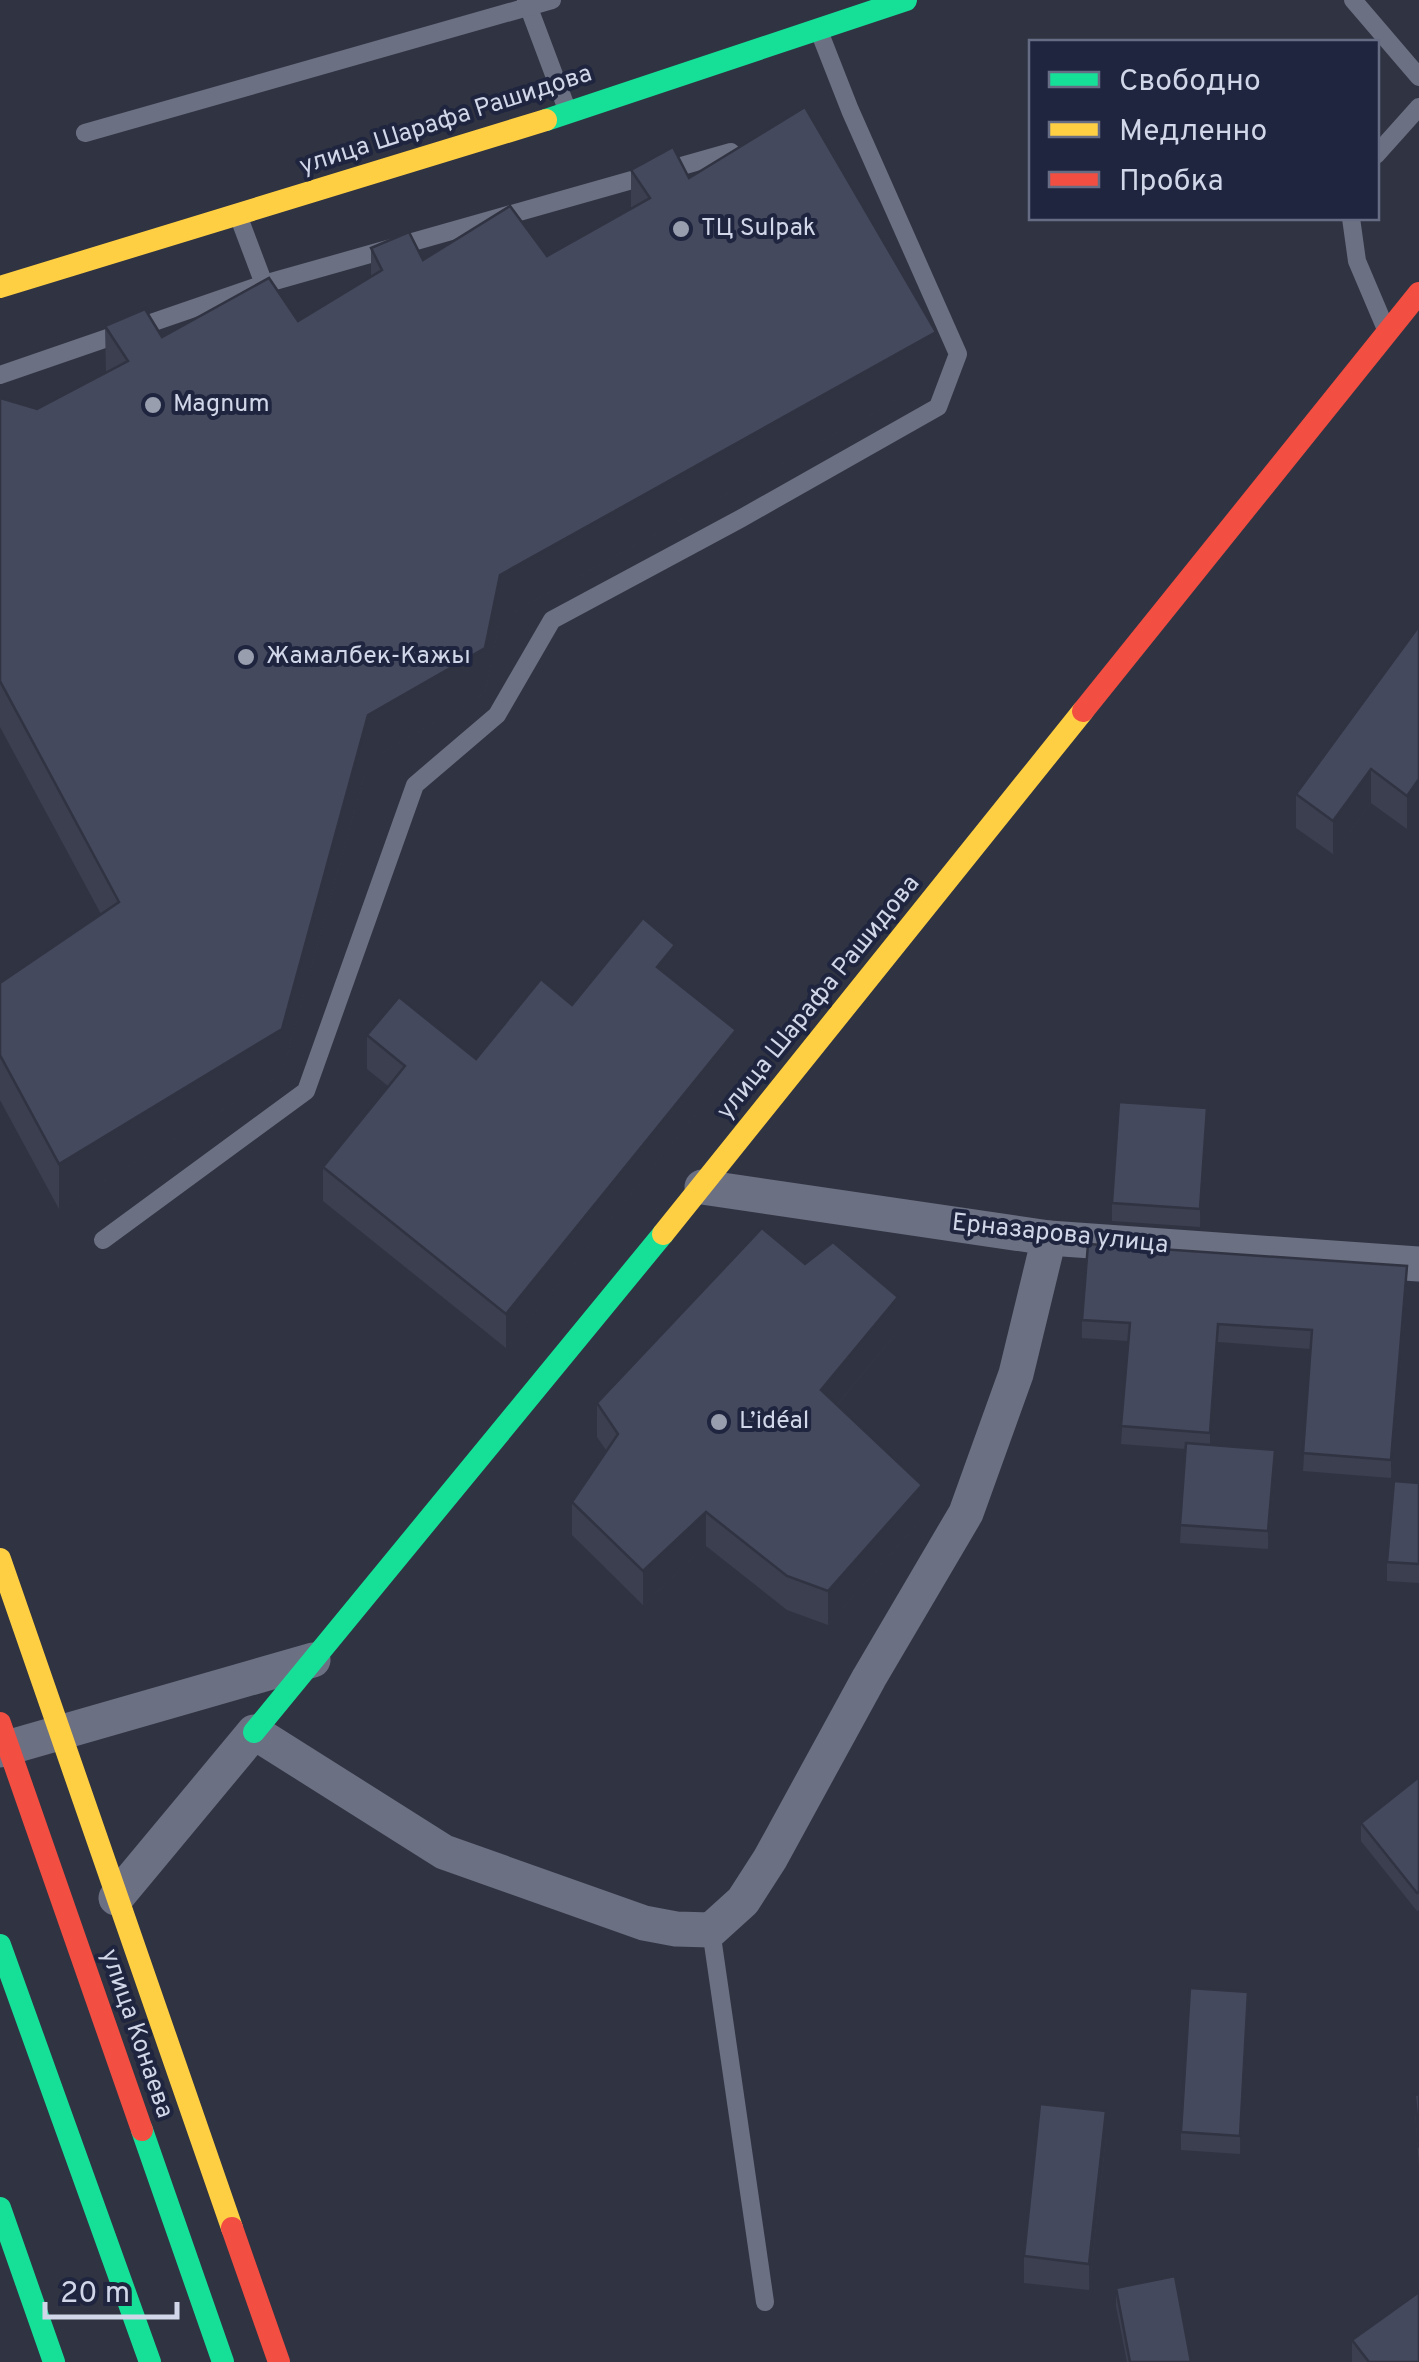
<svg xmlns="http://www.w3.org/2000/svg" width="1419" height="2362" font-family="Overpass,sans-serif">
<style>
.lines{fill:none;stroke-linecap:round;stroke-linejoin:round}
.lane{stroke:#6c7083;stroke-width:18}
.street{stroke:#6c7083;stroke-width:35}
.fast{stroke:#16e098;stroke-width:22}
.slow{stroke:#ffcf43;stroke-width:22}
.jam{stroke:#f24e42;stroke-width:22}
.wall{fill:#3b3f50}
.shaded-wall{fill:#303341}
.building{fill:#45495d;stroke:#303341;stroke-width:2.5}
.poi-dot{fill:#999eae;stroke:#1f253f;stroke-width:4}
.labels{text-anchor:middle;dominant-baseline:central;stroke-width:8;stroke-linejoin:round;paint-order:stroke}
.street-label{font-size:25px;fill:#d1d7e8;stroke:#1f253f}
.poi-label{font-size:25px;fill:#d1d7e8;stroke:#1f253f;text-anchor:start}
</style>
<rect width="100%" height="100%" fill="#303442"/>
<g class="lines">
<g class="lane">
<path d="M 526,0 L 568,112"/>
<path d="M 1353,0 L 1419,77"/>
<path d="M 85,133 L 552,0"/>
<path d="M 1376,155 L 1419,107"/>
<path d="M 1351,218 L 1357,261 L 1385,327"/>
<path d="M 264,284 L 731,152"/>
<path d="M 0,375 L 264,284 L 238,215"/>
<path d="M 103,1240 L 306,1091 L 415,785 L 497,715 L 552,620 L 740,519 L 938,407 L 958,354 L 850,110 L 819,31"/>
<path d="M 711,1930 L 765,2302"/>
</g>
<g class="street">
<path d="M 702,1187 L 1049,1238 L 1419,1264"/>
<path d="M 0,1750 L 313,1660"/>
<path d="M 116,1898 L 254,1732 L 444,1852 L 644,1923 L 676,1929 L 711,1930 L 743,1901 L 770,1859 L 869,1678 L 966,1513 L 1016,1374 L 1049,1238"/>
</g>
<g class="fast">
<path d="M 546,120 L 906,0"/>
<path d="M 254,1732 L 663,1234"/>
<path d="M 0,1945 L 150,2362"/>
<path d="M 142,2130 L 223,2362"/>
<path d="M 0,2208 L 54,2362"/>
</g>
<g class="slow">
<path d="M 0,287 L 546,120"/>
<path d="M 663,1234 L 1083,711"/>
<path d="M 0,1559 L 232,2228"/>
</g>
<g class="jam">
<path d="M 1083,711 L 1419,293"/>
<path d="M 0,1723 L 142,2130"/>
<path d="M 232,2228 L 279,2362"/>
</g>
</g>
<g class="wall">
<path d="M 631,170 L 689,178 L 936,378 L 500,620 L 485,693 L 368,761 L 282,1074 L 59,1209 L 0,1100 L 0,983 L 101,914 L 0,727 L 0,398 L 37,409 L 106,373 L 105,326 L 162,337 L 298,321 L 371,277 L 371,248 L 423,260 L 547,256 L 631,209 Z"/>
<path d="M 1419,626 L 1407,829 L 1371,803 L 1333,854 L 1296,828 L 1296,794 Z"/>
<path d="M 675,979 L 674,980 L 736,1064 L 506,1348 L 323,1201 L 323,1167 L 388,1086 L 367,1069 L 367,1035 L 476,1059 Z"/>
<path d="M 1207,1127 L 1200,1227 L 1112,1221 L 1112,1203 Z"/>
<path d="M 805,1264 L 898,1331 L 837,1405 L 922,1519 L 828,1625 L 787,1610 L 706,1546 L 643,1605 L 572,1535 L 572,1502 L 606,1450 L 597,1437 L 597,1403 Z"/>
<path d="M 1407,1285 L 1391,1478 L 1303,1471 L 1311,1349 L 1218,1342 L 1210,1445 L 1275,1469 L 1268,1549 L 1180,1543 L 1186,1449 L 1121,1444 L 1128,1341 L 1082,1338 L 1082,1320 Z"/>
<path d="M 1419,1483 L 1419,1583 L 1387,1581 L 1387,1562 Z"/>
<path d="M 1419,1777 L 1419,1910 L 1417,1911 L 1361,1841 L 1361,1823 Z"/>
<path d="M 1248,2010 L 1240,2154 L 1181,2150 L 1181,2132 Z"/>
<path d="M 1419,2094 L 1419,2166 L 1415,2113 L 1415,2095 Z"/>
<path d="M 1106,2137 L 1089,2290 L 1024,2283 L 1024,2256 Z"/>
<path d="M 1116,2288 L 1191,2362 L 1127,2362 L 1116,2306 Z"/>
<path d="M 1352,2340 L 1419,2362 L 1352,2362 Z"/>
</g>
<g class="shaded-wall">
<path d="M 936,332 L 936,378 L 500,620 L 485,693 L 368,761 L 282,1074 L 59,1209 L 59,1164 L 368,715 L 500,575 Z"/>
<path d="M 1371,769 L 1371,803 L 1333,854 L 1333,821 Z"/>
<path d="M 1419,779 L 1419,813 L 1407,829 L 1407,796 Z"/>
<path d="M 675,945 L 675,979 L 657,1001 L 657,967 Z"/>
<path d="M 736,1030 L 736,1064 L 506,1348 L 506,1314 Z"/>
<path d="M 1207,1108 L 1207,1127 L 1200,1227 L 1200,1209 Z"/>
<path d="M 1407,1266 L 1407,1285 L 1391,1478 L 1391,1460 Z"/>
<path d="M 898,1297 L 898,1331 L 821,1424 L 821,1390 Z"/>
<path d="M 1218,1324 L 1218,1342 L 1210,1451 L 1210,1433 Z"/>
<path d="M 1275,1450 L 1275,1469 L 1268,1549 L 1268,1531 Z"/>
<path d="M 922,1485 L 922,1519 L 828,1625 L 828,1591 Z"/>
<path d="M 706,1512 L 706,1546 L 643,1605 L 643,1571 Z"/>
<path d="M 1248,1992 L 1248,2010 L 1240,2154 L 1240,2136 Z"/>
<path d="M 1106,2111 L 1106,2137 L 1089,2290 L 1089,2264 Z"/>
</g>
<g class="building">
<path d="M 805,107 L 936,332 L 500,575 L 485,648 L 368,715 L 282,1029 L 59,1164 L 0,1055 L 0,983 L 119,902 L 0,681 L 0,398 L 37,409 L 128,361 L 105,326 L 145,309 L 162,337 L 269,278 L 298,321 L 382,270 L 371,248 L 409,232 L 423,260 L 510,206 L 547,256 L 650,198 L 631,170 L 673,147 L 689,178 Z"/>
<path d="M 1419,626 L 1419,779 L 1407,796 L 1371,769 L 1333,821 L 1296,794 Z"/>
<path d="M 643,918 L 675,945 L 657,967 L 736,1030 L 506,1314 L 323,1167 L 405,1066 L 367,1035 L 399,997 L 476,1059 L 541,979 L 572,1005 Z"/>
<path d="M 1119,1102 L 1207,1108 L 1200,1209 L 1112,1203 Z"/>
<path d="M 762,1228 L 805,1264 L 833,1242 L 898,1297 L 821,1390 L 922,1485 L 828,1591 L 787,1576 L 706,1512 L 643,1571 L 572,1502 L 618,1434 L 597,1403 Z"/>
<path d="M 1088,1244 L 1407,1266 L 1391,1460 L 1303,1453 L 1312,1330 L 1218,1324 L 1210,1433 L 1121,1426 L 1130,1323 L 1082,1320 Z"/>
<path d="M 1186,1443 L 1275,1450 L 1268,1531 L 1180,1525 Z"/>
<path d="M 1394,1481 L 1419,1483 L 1419,1564 L 1387,1562 Z"/>
<path d="M 1419,1777 L 1419,1892 L 1417,1893 L 1361,1823 Z"/>
<path d="M 1190,1988 L 1248,1992 L 1240,2136 L 1181,2132 Z"/>
<path d="M 1419,2094 L 1419,2148 L 1415,2095 Z"/>
<path d="M 1040,2104 L 1106,2111 L 1089,2264 L 1024,2256 Z"/>
<path d="M 1175,2276 L 1191,2362 L 1130,2362 L 1116,2288 Z"/>
<path d="M 1419,2292 L 1419,2362 L 1369,2362 L 1352,2340 Z"/>
</g>
<g class="poi-dot">
<circle cx="681" cy="229" r="10"/>
<circle cx="153" cy="405" r="10"/>
<circle cx="246" cy="657" r="10"/>
<circle cx="719" cy="1422" r="10"/>
</g>
<g class="labels">
<g class="street-label">
<text transform="translate(446 121) rotate(-18)">улица Шарафа Рашидова</text>
<text transform="translate(819 998) rotate(-51)">улица Шарафа Рашидова</text>
<text transform="translate(1060 1235) rotate(6)">Ерназарова улица</text>
<text transform="translate(136 2034) rotate(71)">улица Конаева</text>
</g>
<g class="poi-label">
<text x="701" y="229">ТЦ Sulpak</text>
<text x="173" y="405">Magnum</text>
<text x="266" y="657">Жамалбек-Кажы</text>
<text x="739" y="1422">L’idéal</text>
</g>
</g>
<rect x="1029" y="40" width="350" height="180" fill="#1f253f" stroke="#666c83" stroke-width="2.5"/>
<rect x="1049" y="72" width="50" height="15" fill="#16e098" stroke="#666c83" stroke-width="2.5"/>
<text x="1119" y="90" font-size="30" fill="#d1d7e8">Свободно</text>
<rect x="1049" y="122" width="50" height="15" fill="#ffcf43" stroke="#666c83" stroke-width="2.5"/>
<text x="1119" y="140" font-size="30" fill="#d1d7e8">Медленно</text>
<rect x="1049" y="172" width="50" height="15" fill="#f24e42" stroke="#666c83" stroke-width="2.5"/>
<text x="1119" y="190" font-size="30" fill="#d1d7e8">Пробка</text>
<path d="M45 2302v15h132v-15" fill="none" stroke="#d1d7e8" stroke-width="5"/>
<text x="60" y="2302" font-size="30" fill="#d1d7e8" stroke="#1f253f" stroke-width="8" paint-order="stroke">20 m</text>
</svg>
